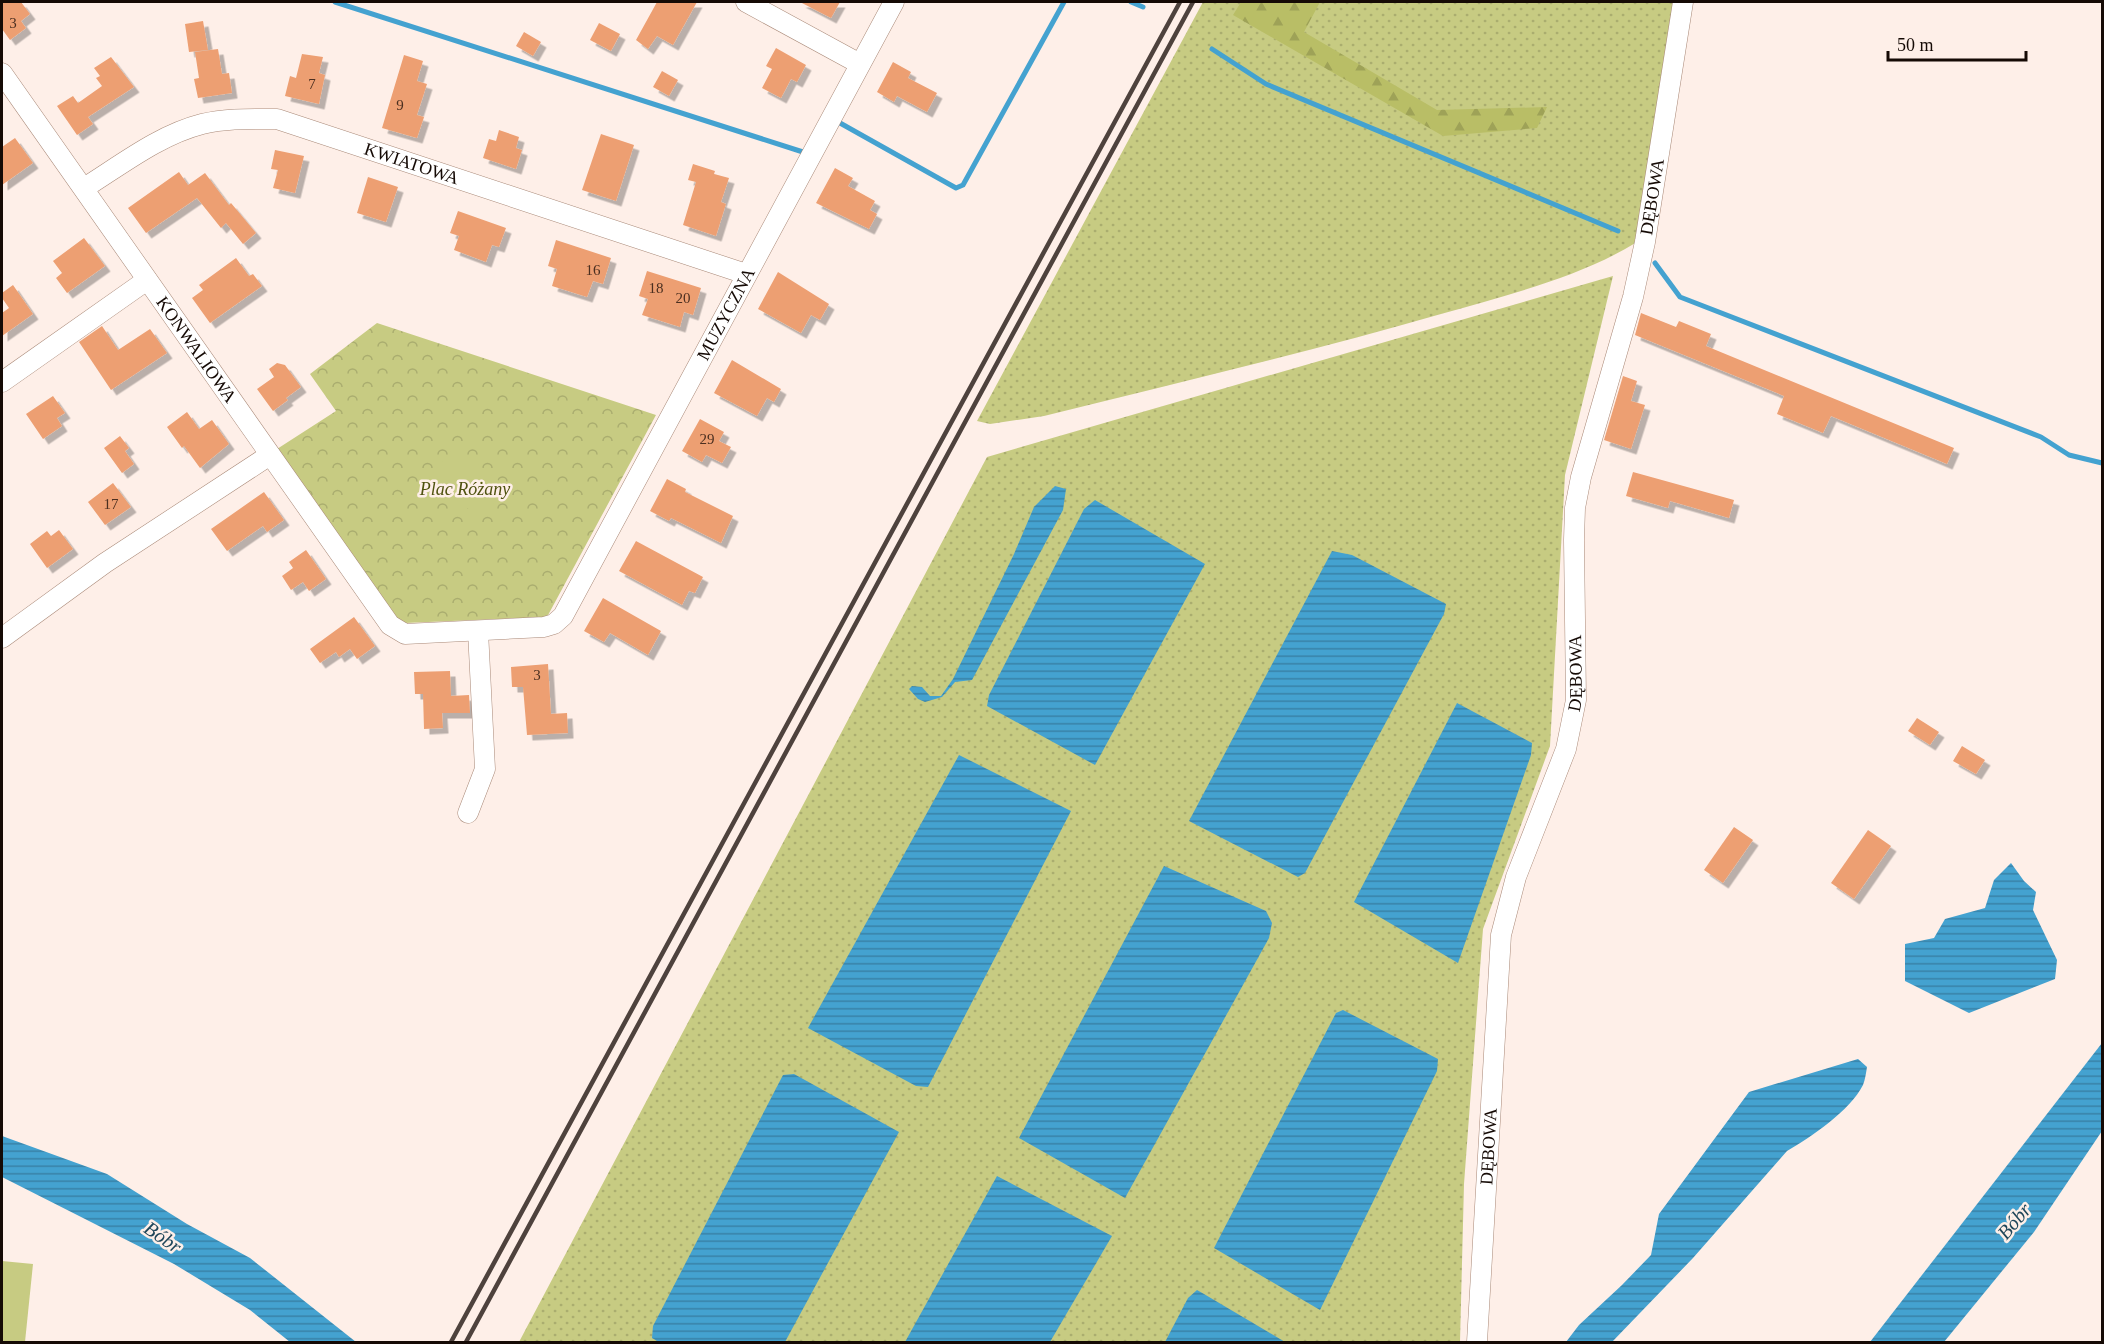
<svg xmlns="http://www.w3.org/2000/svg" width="2104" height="1344" font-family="Georgia,serif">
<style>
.grass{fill:url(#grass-dots)}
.forest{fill:url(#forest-firs)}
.park{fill:url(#park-crowns)}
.garden{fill:#c7cb82}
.water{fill:url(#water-rules)}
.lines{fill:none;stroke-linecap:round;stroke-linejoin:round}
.stream{stroke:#44a2d0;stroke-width:5}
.building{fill:#ed9f72;filter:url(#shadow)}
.minor-casing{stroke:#a98978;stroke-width:21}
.minor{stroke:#fff;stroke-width:20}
.rail{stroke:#4e423d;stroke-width:4.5}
.labels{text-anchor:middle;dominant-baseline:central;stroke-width:5;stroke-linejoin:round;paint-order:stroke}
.number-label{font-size:15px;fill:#4b2f20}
.street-label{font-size:18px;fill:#150a05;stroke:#feefe8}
.park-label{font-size:18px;font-style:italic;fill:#505210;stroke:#feefe8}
.water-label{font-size:20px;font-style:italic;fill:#1f465a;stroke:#feefe8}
</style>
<defs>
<pattern id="grass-dots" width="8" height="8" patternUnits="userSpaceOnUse" patternTransform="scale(1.5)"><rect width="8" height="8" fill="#c7cb82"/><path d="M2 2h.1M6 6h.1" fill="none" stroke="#aaad6f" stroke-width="1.8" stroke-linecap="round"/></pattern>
<pattern id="forest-firs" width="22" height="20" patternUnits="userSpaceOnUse" patternTransform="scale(1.5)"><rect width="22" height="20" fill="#b9be66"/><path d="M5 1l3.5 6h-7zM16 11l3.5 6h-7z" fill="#9ea257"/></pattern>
<pattern id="park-crowns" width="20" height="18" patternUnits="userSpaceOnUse" patternTransform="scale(1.5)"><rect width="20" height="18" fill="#c7cb82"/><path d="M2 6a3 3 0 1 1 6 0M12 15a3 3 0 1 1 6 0" fill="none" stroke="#aaad6f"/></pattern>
<pattern id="water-rules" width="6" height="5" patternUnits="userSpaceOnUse" patternTransform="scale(1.5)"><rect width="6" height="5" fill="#44a2d0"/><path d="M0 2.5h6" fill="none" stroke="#3882a7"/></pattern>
<filter id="shadow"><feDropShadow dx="5.5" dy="5.5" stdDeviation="0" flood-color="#0004"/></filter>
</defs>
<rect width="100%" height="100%" fill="#feefe8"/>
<g class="grass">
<path d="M 1203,2 L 1675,2 L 1637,242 C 1579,278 1506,295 1441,314 C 1310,352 1176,383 1044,416 L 990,424 L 977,421 Z"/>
<path d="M 1613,276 L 1565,475 L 1550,746 L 1483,929 L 1464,1184 L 1460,1342 L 519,1342 L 987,457 Z"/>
</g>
<path class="forest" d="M 1241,2 L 1320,2 L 1304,32 L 1437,110 L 1547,107 L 1537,128 L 1443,136 L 1233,15 Z"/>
<path class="park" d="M 377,323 L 656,415 L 547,617 L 405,623 L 393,616 L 277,449 L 336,411 L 310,374 Z"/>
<g class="garden">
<path d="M 455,446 L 507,487 L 481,519 L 429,478 Z"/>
<path d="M 2,1261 L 33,1264 L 25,1342 L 2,1342 Z"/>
</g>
<g class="water">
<path d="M 1055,486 L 1066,489 L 1063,510 L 972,680 L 955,682 L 942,697 L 925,702 L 918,699 L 909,689 L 912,686 L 922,687 L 930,696 L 941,696 L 953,679 L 1014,554 L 1034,507 Z"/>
<path d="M 1095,500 L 1205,564 L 1095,765 L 987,706 L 989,695 L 1084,509 Z"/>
<path d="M 1332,551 L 1352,555 L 1446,604 L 1444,614 L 1305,873 L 1298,877 L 1189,821 Z"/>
<path d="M 1457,703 L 1532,743 L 1531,755 L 1458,963 L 1354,902 Z"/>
<path d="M 959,755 L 1071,811 L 928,1087 L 916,1086 L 808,1028 Z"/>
<path d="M 2011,863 L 2024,881 L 2036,892 L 2033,910 L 2057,960 L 2055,979 L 1969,1013 L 1905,981 L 1905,944 L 1934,938 L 1945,919 L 1985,908 L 1994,880 Z"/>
<path d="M 1164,866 L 1266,911 L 1272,923 L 1269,938 L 1125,1198 L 1019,1138 Z"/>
<path d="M 1343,1010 L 1438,1059 L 1437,1071 L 1320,1310 L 1214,1248 L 1336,1013 Z"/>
<path d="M 2102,1043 L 2102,1131 L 2034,1232 L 1944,1342 L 1870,1342 Z"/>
<path d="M 1858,1059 L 1867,1067 C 1866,1073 1865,1080 1863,1085 C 1850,1111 1811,1137 1787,1151 L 1693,1258 L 1612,1342 L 1566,1342 L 1579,1325 L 1622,1285 L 1651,1255 L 1659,1214 L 1749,1092 Z"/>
<path d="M 794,1074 L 899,1132 L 785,1342 L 659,1342 L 652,1338 L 653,1326 L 783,1075 Z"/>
<path d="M 2,1136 L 107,1174 L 187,1224 L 250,1258 L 356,1342 L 290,1342 L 250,1310 L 174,1264 L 2,1177 Z"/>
<path d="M 997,1176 L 1112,1236 L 1050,1342 L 905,1342 Z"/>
<path d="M 1197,1290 L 1204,1294 L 1285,1342 L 1165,1342 L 1188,1298 Z"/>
</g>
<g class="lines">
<g class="stream">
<path d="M 335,2 L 803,152"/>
<path d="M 1131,2 L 1143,7"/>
<path d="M 1212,49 L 1266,84 L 1618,231"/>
<path d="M 840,123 L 956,188 L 963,185 L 1064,2"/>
<path d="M 1655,263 L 1680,297 L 2041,437 L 2069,455 L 2102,463"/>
</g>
</g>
<g class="building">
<path d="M 2,2 L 21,2 L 30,14 L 21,21 L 26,28 L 10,40 L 2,29 Z"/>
<path d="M 657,2 L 697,2 L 673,45 L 657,36 L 648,49 L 636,40 Z"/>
<path d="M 800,2 L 840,2 L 831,18 Z"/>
<path d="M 203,21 L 208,50 L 189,52 L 185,24 Z"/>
<path d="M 599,23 L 620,34 L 611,51 L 590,40 Z"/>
<path d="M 524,32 L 541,42 L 533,56 L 516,46 Z"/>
<path d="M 776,48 L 806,65 L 797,82 L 791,79 L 781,98 L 762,88 L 772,69 L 766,66 Z"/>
<path d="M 218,49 L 222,74 L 229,73 L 232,93 L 198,98 L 194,79 L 199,78 L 195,52 Z"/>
<path d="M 302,54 L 323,57 L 319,73 L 325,75 L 319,104 L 285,96 L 290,76 L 296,78 Z"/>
<path d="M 404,55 L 423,61 L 417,81 L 427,84 L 417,115 L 424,117 L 417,138 L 382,128 Z"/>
<path d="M 111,57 L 134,87 L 88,117 L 93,124 L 77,135 L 57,106 L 73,96 L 78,103 L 102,86 L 96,78 L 100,76 L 94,68 Z"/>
<path d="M 893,62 L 911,72 L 908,78 L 937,93 L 927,112 L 897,96 L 894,102 L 877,92 Z"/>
<path d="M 662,71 L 678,80 L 669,96 L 653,87 Z"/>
<path d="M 499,130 L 519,137 L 516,148 L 522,150 L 516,169 L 483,158 L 489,139 L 496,141 Z"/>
<path d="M 601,134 L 634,145 L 616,201 L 582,190 Z"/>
<path d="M 15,138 L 33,163 L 2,185 L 2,147 Z"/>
<path d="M 275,150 L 304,156 L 295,193 L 273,188 L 278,170 L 271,169 Z"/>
<path d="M 693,164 L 715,171 L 714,174 L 729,178 L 721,202 L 726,204 L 716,236 L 683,225 L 696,182 L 688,180 Z"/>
<path d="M 835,168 L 853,178 L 848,186 L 875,201 L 870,210 L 877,214 L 869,229 L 816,203 Z"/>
<path d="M 179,172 L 188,185 L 205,173 L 229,205 L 231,203 L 256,233 L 243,244 L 226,223 L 221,228 L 197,198 L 146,233 L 128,208 Z"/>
<path d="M 368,177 L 398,187 L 386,222 L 357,213 Z"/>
<path d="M 458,211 L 506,228 L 499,247 L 492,245 L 486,262 L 454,250 L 459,236 L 450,233 Z"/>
<path d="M 84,238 L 105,266 L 67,293 L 56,278 L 62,273 L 53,261 Z"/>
<path d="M 556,240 L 611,258 L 603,284 L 593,281 L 587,297 L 552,286 L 557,269 L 548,266 Z"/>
<path d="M 236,258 L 249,276 L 253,274 L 262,286 L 210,323 L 192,298 L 203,290 L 199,285 Z"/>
<path d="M 647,271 L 701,288 L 693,315 L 684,312 L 680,327 L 642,315 L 648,299 L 639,296 Z"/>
<path d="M 778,272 L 829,304 L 820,320 L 811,315 L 801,333 L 758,309 Z"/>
<path d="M 13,285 L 33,314 L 2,336 L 2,313 L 9,308 L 2,298 L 2,293 Z"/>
<path d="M 1641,313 L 1676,327 L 1679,321 L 1711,334 L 1706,346 L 1954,448 L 1947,464 L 1831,416 L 1823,433 L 1777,414 L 1784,396 L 1635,335 Z"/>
<path d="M 102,326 L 118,350 L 150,329 L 167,353 L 111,390 L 79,342 Z"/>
<path d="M 732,360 L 781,389 L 774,402 L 767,398 L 757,416 L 714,393 Z"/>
<path d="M 277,363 L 285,365 L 301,387 L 286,398 L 288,400 L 273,411 L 257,389 L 274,377 L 269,369 Z"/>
<path d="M 1623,376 L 1637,381 L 1631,401 L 1645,405 L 1631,449 L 1604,440 Z"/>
<path d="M 53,396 L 65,413 L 57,418 L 62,426 L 43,439 L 26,414 Z"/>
<path d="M 187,412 L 199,429 L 212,420 L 229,444 L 200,468 L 184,446 L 182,448 L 167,427 Z"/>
<path d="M 700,419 L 724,432 L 719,441 L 731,447 L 722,463 L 706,455 L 702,462 L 682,451 Z"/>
<path d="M 120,436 L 129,448 L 125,451 L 134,464 L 122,473 L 104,448 Z"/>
<path d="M 1633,472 L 1734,500 L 1729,518 L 1670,501 L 1668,508 L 1626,496 Z"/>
<path d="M 667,479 L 686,489 L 685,492 L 733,516 L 721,543 L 671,518 L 669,521 L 650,511 Z"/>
<path d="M 113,483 L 131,507 L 105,525 L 88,502 Z"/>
<path d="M 264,492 L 284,520 L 267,532 L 263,526 L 227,551 L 211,529 Z"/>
<path d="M 59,530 L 73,549 L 47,568 L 30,544 L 47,531 L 51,536 Z"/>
<path d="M 636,541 L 703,577 L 695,593 L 689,591 L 682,605 L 619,571 Z"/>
<path d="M 306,550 L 326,579 L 309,591 L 303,582 L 291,590 L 282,576 L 293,568 L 289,562 Z"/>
<path d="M 603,598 L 661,631 L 648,655 L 610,633 L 604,642 L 584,631 Z"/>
<path d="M 354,617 L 375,646 L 357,659 L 350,649 L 339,657 L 336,652 L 320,663 L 310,649 Z"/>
<path d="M 548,664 L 551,714 L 567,713 L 568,733 L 527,735 L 523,687 L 512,687 L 511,667 Z"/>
<path d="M 450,671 L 451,696 L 469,695 L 470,713 L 442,713 L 443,728 L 424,729 L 423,694 L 415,694 L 414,672 Z"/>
<path d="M 1917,718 L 1939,732 L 1930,745 L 1908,731 Z"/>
<path d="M 1962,746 L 1985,760 L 1976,774 L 1953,761 Z"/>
<path d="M 1734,827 L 1753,840 L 1723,883 L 1704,870 Z"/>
<path d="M 1868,830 L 1891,846 L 1854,899 L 1831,883 Z"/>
</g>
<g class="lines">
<g class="minor-casing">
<g id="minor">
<path d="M 746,2 L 860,64"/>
<path id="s1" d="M 2,73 L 390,625 L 405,634 L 544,627 L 554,624 L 563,616 L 894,2"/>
<path id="s2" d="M 84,188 C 121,165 159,135 202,124 C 226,118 252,119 277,119 L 746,274"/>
<path d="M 2,382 L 147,280"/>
<path d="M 2,638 L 105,563 L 270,455"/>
<path d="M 468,813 L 485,769 L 478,631"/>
<path id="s3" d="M 1477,1342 L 1501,935 L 1516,877 L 1566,749 L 1576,700 L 1574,540 L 1575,508 L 1581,477 L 1633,297 L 1645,242 L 1683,2"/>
</g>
</g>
<use href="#minor" class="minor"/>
<g class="rail">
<path d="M 451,1342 L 1180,2"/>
<path d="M 466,1342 L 1193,2"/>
</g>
</g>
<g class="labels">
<g class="number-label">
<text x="13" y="23">3</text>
<text x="312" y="84">7</text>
<text x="400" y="105">9</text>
<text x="593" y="270">16</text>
<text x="656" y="288">18</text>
<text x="683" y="298">20</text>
<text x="707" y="439">29</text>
<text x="111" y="504">17</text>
<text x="537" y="675">3</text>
</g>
<g class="street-label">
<text stroke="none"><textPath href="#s2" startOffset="352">KWIATOWA</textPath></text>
<text stroke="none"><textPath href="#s3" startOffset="1168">DĘBOWA</textPath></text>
<text stroke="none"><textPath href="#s1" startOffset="1197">MUZYCZNA</textPath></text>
<text stroke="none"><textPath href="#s1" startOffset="338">KONWALIOWA</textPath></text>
<text stroke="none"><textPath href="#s3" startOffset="682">DĘBOWA</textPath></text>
<text stroke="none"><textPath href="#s3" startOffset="196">DĘBOWA</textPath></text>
</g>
<g class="park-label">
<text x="465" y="489">Plac Różany</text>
</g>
<g class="water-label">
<text transform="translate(2014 1221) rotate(-50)">Bóbr</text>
<text transform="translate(163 1237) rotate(34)">Bóbr</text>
</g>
</g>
<rect width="2104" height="1344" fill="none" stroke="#150a05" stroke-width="6"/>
<path d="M1888 51v9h138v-9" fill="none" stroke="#150a05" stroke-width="3"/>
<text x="1897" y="51" font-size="18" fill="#150a05" stroke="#feefe8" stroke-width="4.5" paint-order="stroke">50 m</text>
</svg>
